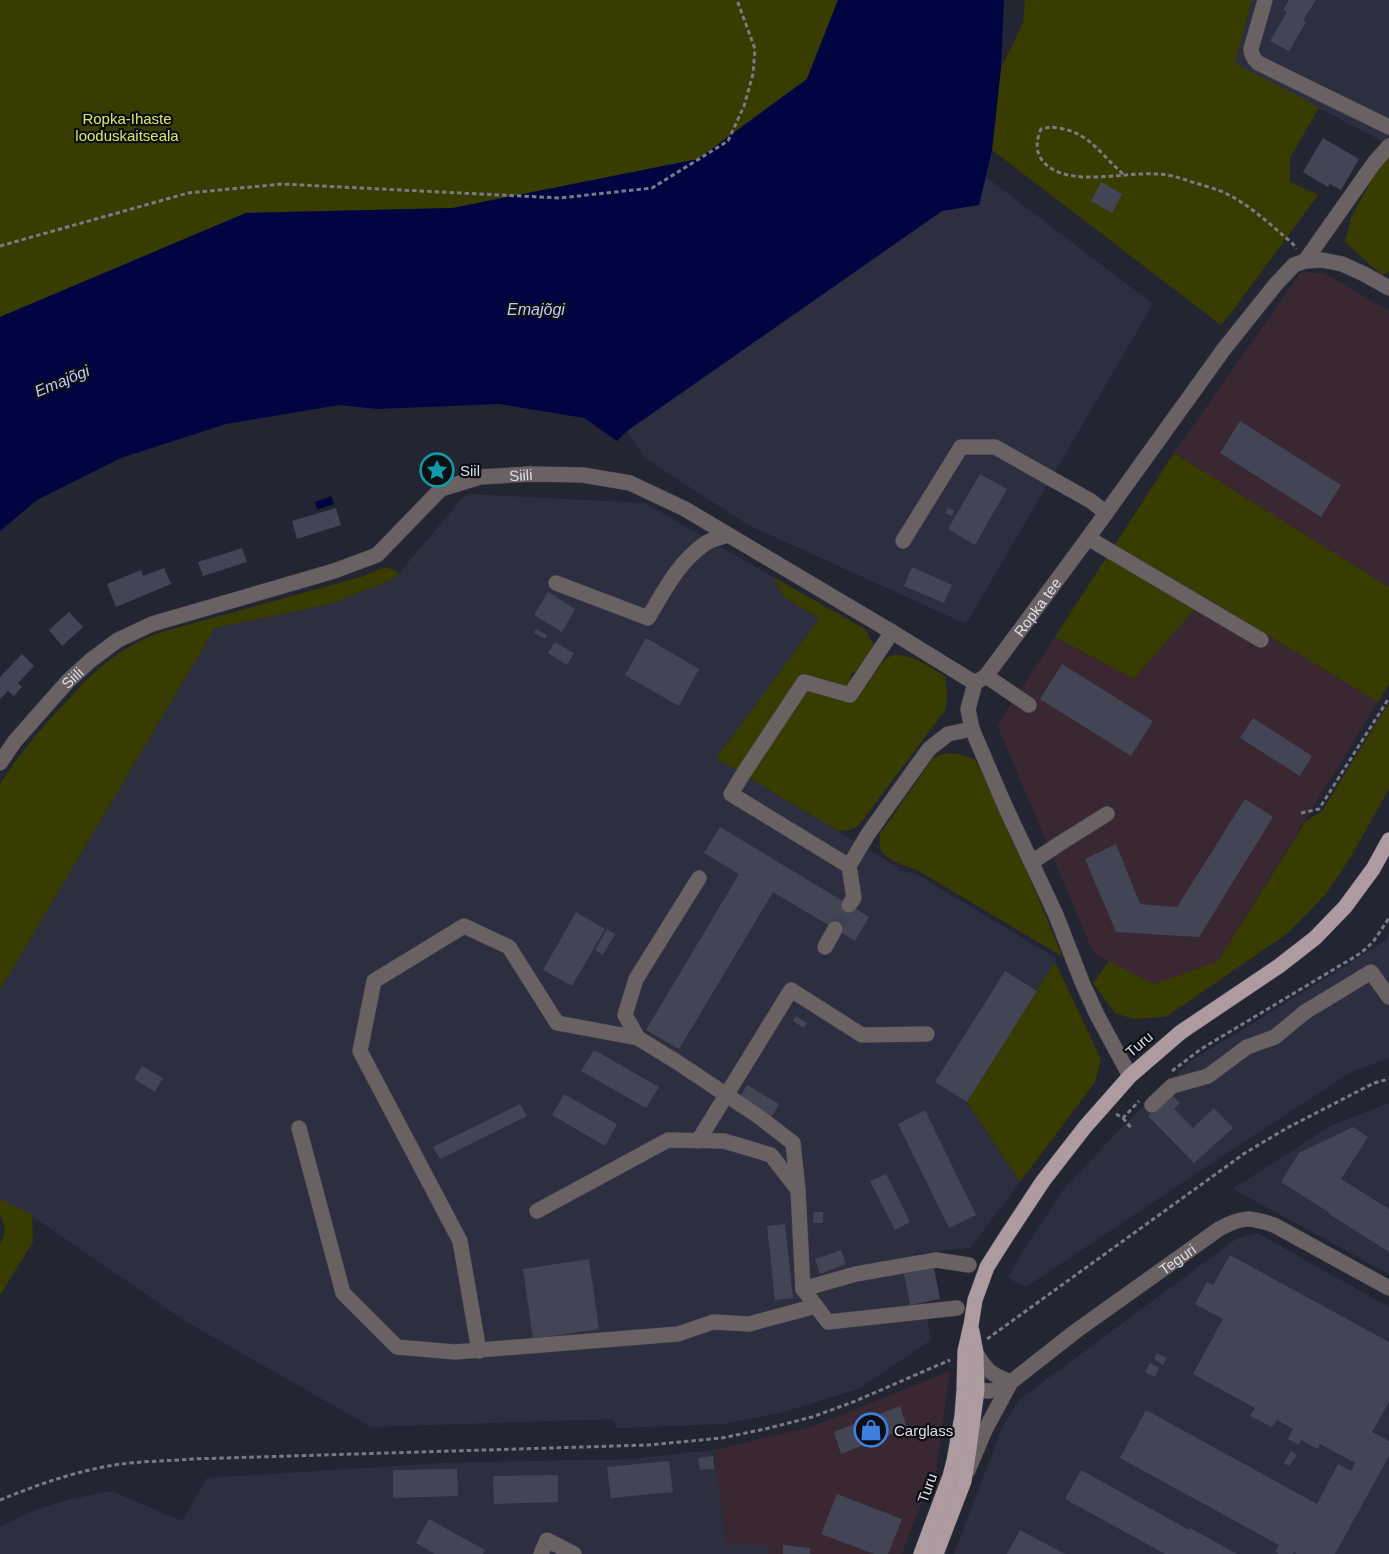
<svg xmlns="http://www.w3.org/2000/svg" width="1389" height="1554" font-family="Arial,sans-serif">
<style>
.commercial{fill:#392831}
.built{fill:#2d2f41}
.green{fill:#383c00}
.water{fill:#000542}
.building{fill:#434554}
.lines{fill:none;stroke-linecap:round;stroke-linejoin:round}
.minor-tunnel{stroke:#3f414e;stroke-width:15;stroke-dasharray:15 8;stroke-linecap:butt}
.minor-casing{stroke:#414350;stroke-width:16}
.major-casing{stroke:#414350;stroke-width:16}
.path{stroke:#787a85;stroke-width:3;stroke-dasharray:4.5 3;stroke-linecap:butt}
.minor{stroke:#6a6163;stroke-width:15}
.major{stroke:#ad9b9f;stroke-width:15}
.labels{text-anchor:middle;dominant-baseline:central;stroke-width:4.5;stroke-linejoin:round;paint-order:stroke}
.park-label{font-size:15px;fill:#dae56f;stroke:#0e0f15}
.poi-label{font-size:15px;fill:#dddfe8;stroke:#0e0f15;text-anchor:start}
.street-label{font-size:15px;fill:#dddfe8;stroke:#0e0f15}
.water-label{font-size:16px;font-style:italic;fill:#b9cdf3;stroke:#0e0f15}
</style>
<rect width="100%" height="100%" fill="#232533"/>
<g class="commercial">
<path d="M 1301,272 L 1324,273 L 1389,311 L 1389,587 L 1174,453 Z"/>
<path d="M 1205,597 L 1378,702 L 1218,961 L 1154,984 L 1095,954 L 1090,945 L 997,725 L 1055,637 L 1134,679 Z"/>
<path d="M 950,1371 L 935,1478 L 916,1516 L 902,1554 L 768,1554 L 768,1545 L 726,1545 L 714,1450 L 811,1427 Z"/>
</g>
<g class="built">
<path d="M 1252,0 L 1389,0 L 1389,145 L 1235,63 Z"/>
<path d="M 986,177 L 1153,304 L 966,624 L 748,525 L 645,458 L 627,431 L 942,211 L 979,205 Z"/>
<path d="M 466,494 L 645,503 L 773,577 L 784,597 L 819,619 L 716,758 L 899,868 L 897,870 L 916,874 L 1057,959 L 967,1102 L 1020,1182 L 970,1248 L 914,1254 L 931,1340 L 858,1389 L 780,1413 L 723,1424 L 616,1428 L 613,1419 L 371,1427 L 185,1321 L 32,1216 L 0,1199 L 0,990 L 215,628 L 330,604 L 394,579 Z"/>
<path d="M 1389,933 L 1389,1058 L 1351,1072 L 1227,1153 L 1026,1287 L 1008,1278 L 1021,1254 L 1063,1190 L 1122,1127 L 1192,1060 L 1247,1027 L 1385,941 Z"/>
<path d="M 1389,1103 L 1389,1274 L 1233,1189 L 1328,1127 Z"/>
<path d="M 1257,1233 L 1389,1307 L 1389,1554 L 954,1554 L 1003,1425 L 1020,1399 L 1236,1239 Z"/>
<path d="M 714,1450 L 726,1544 L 769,1545 L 768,1554 L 0,1554 L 0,1527 L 32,1511 L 67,1500 L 111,1491 L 182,1521 L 207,1478 L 442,1463 L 632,1459 Z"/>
</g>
<g class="green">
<path d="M 0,0 L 838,0 L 807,79 L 698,159 L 453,208 L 246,213 L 0,317 Z"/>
<path d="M 1025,0 L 1252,0 L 1235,63 L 1319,107 L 1290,158 L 1290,182 L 1318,195 L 1231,313 L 1221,325 L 992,150 L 1001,68 L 1023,23 Z"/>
<path d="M 1389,155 L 1389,272 L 1382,275 L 1345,242 L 1351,218 L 1374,175 Z"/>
<path d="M 1174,453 L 1389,587 L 1389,684 L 1378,702 L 1205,597 L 1134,679 L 1055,637 Z"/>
<path d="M 382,568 L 389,568 L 399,573 L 394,579 L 330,604 L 215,628 L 0,990 L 0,784 C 18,755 40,730 63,705 C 77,690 90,675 106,663 C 122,649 142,639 162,632 L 364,576 Z"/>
<path d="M 773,577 L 865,629 L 874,645 L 861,667 L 850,675 L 866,686 C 873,676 878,664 889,657 C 904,648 932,668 945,676 L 947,693 L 946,709 L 859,825 L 851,830 L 838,831 L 716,758 L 819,619 L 784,597 Z"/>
<path d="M 1389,703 L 1389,789 L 1352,855 L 1326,894 L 1288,933 L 1166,1017 L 1133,1019 L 1115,1013 L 1093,983 L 1109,961 L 1154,984 L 1218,961 L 1305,822 L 1322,811 Z"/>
<path d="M 947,753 L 960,754 L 975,760 L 996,798 L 1063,957 L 917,870 C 906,866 887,861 881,850 C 879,845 880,839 880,834 L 933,758 Z"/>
<path d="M 1055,962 L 1101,1059 L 1095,1082 L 1020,1182 L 967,1102 Z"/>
<path d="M 0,1199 L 32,1215 L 33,1242 L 0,1295 L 0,1243 C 8,1231 4,1226 0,1214 C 0,1210 0,1203 0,1199 Z"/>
</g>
<g class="water">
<path d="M 838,0 L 1004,0 L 1001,68 L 992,150 L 979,205 L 942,211 L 627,431 L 617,441 L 584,418 L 499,404 L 377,409 L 339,405 L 226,424 L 121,458 L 37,500 L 0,531 L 0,317 L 246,213 L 453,208 L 698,159 L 807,79 Z"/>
<path d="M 331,496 L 334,504 L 317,510 L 315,502 Z"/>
</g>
<g class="building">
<path d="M 1289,0 L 1316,0 L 1303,20 L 1306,22 L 1289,51 L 1270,41 L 1287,12 L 1283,10 Z"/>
<path d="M 1323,138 L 1359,159 L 1341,190 L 1330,184 L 1328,187 L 1303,172 Z"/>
<path d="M 1101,182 L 1122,194 L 1112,213 L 1091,201 Z"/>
<path d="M 1240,421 L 1341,485 L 1321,517 L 1220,453 Z"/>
<path d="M 980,474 L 1007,489 L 975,545 L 948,529 Z"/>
<path d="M 336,508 L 341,525 L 297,539 L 292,521 Z"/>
<path d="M 948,508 L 954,511 L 952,516 L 945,513 Z"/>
<path d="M 242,548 L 247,562 L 203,576 L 198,562 Z"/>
<path d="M 912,567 L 952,585 L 944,603 L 904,586 Z"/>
<path d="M 164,568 L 171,584 L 116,607 L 107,584 L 141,570 L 143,576 Z"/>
<path d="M 548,592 L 575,609 L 562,632 L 534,615 Z"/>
<path d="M 69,612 L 83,627 L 62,646 L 49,630 Z"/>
<path d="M 536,629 L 547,635 L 545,639 L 534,633 Z"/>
<path d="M 646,638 L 699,669 L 679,706 L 625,675 Z"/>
<path d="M 555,642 L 574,653 L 567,665 L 548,653 Z"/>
<path d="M 22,654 L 34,666 L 18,683 L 22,687 L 14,696 L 8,691 L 0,699 L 0,677 Z"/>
<path d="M 1062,664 L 1153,721 L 1131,756 L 1040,699 Z"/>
<path d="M 1253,718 L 1312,756 L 1300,776 L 1240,738 Z"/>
<path d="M 1245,799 L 1273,817 L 1199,937 L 1116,932 L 1085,859 L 1116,844 L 1140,904 L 1177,907 Z"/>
<path d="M 720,827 L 869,917 L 855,941 L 773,892 L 679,1049 L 646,1030 L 739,874 L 704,853 Z"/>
<path d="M 576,912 L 605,929 L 572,986 L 543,970 Z"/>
<path d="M 607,929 L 615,934 L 603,955 L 595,950 Z"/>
<path d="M 1005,971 L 1037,991 L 967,1102 L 935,1082 Z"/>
<path d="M 796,1016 L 807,1023 L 804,1028 L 793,1021 Z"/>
<path d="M 594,1050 L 659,1087 L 646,1108 L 581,1071 Z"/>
<path d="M 142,1066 L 163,1078 L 155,1092 L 134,1079 Z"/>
<path d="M 747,1085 L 779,1104 L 772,1116 L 740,1097 Z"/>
<path d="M 564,1094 L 617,1124 L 605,1146 L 552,1115 Z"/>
<path d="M 1171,1094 L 1180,1103 L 1174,1109 L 1193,1128 L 1214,1108 L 1233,1128 L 1194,1163 L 1148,1116 Z"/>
<path d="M 520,1104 L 527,1116 L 440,1159 L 433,1147 Z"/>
<path d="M 925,1110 L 976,1215 L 949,1228 L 898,1124 Z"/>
<path d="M 1353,1127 L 1368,1137 L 1341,1179 L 1389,1209 L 1389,1252 L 1329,1214 L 1330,1213 L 1281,1182 L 1299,1153 Z"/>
<path d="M 886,1174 L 910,1222 L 895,1230 L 870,1181 Z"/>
<path d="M 814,1212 L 823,1212 L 823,1223 L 813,1223 Z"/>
<path d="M 785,1224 L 793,1298 L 775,1300 L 767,1226 Z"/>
<path d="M 841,1250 L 846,1264 L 820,1274 L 815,1259 Z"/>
<path d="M 1230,1255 L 1389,1342 L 1389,1402 L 1372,1432 L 1389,1441 L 1389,1456 L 1335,1554 L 1296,1554 L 1294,1552 L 1293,1554 L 1279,1554 L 1275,1552 L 1279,1545 L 1120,1458 L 1146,1410 L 1317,1504 L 1338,1464 L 1351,1471 L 1355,1463 L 1320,1444 L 1318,1449 L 1301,1440 L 1299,1445 L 1288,1439 L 1293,1429 L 1277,1420 L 1272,1427 L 1250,1416 L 1255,1408 L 1193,1374 L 1223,1319 L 1195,1304 L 1207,1282 L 1213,1285 Z"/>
<path d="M 589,1259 L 599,1329 L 533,1339 L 523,1269 Z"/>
<path d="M 934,1268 L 940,1299 L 910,1305 L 904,1274 Z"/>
<path d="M 1157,1353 L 1167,1358 L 1163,1365 L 1154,1359 Z"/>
<path d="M 1150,1363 L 1159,1368 L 1155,1377 L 1145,1372 Z"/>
<path d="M 900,1406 L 907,1428 L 841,1454 L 834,1432 Z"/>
<path d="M 1291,1451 L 1297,1455 L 1289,1466 L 1284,1463 Z"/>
<path d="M 713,1456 L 714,1469 L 700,1470 L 698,1458 Z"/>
<path d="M 669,1461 L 673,1492 L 611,1498 L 607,1467 Z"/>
<path d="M 457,1469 L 458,1496 L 393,1498 L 393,1470 Z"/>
<path d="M 1081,1470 L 1189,1530 L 1190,1528 L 1237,1554 L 1165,1554 L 1065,1499 Z"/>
<path d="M 558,1475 L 558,1502 L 494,1504 L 493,1476 Z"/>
<path d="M 837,1494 L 902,1519 L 888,1554 L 874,1554 L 821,1534 Z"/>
<path d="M 429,1519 L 485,1550 L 483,1554 L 435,1554 L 416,1543 Z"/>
<path d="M 1020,1530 L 1065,1554 L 1007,1554 Z"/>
<path d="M 783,1545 L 810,1548 L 810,1554 L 783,1554 Z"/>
</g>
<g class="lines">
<path class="minor-tunnel" d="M 835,929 L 849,905"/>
<g class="minor-casing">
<g id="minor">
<path d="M 1265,0 L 1251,49 C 1251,55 1254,59 1258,63 L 1389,127"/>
<path d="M 1305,261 L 1374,163 L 1389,146"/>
<path d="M 1088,538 L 1261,640"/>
<path d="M 903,541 L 961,447 L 995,447 L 1091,501 L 1106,513"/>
<path d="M 556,583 L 648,618 C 664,591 679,561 706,543 C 712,539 721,537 728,535"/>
<path d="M 986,676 L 1029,705"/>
<path id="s1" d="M 0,763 L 15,741 L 68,681 L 91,660 L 118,640 L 152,624 L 334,571 L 377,555 L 441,489 L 480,477 L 531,474 L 583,475 L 630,483 L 685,509 L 892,632 L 975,683"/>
<path d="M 1032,862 L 1059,844 L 1107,814"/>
<path d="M 849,866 L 731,794 L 743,774 L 804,682 L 850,695 L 892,632"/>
<path d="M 699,878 L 636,979 L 625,1015 L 638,1038 L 677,1062 L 758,1116 L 793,1143 L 798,1190"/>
<path d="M 849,905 L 854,898 L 849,866 L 868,834 L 929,749 L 948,734 L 972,729"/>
<path d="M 825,947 L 835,929"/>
<path id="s2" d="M 1130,1076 L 1097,1015 L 1082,982 L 1056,915 L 1005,806 L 972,729 L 968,709 L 975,683 L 986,676 L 1088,538 L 1224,349 L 1276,284 L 1294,265 L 1305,261 L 1322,260 L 1342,264 L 1364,274 L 1389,288"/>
<path d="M 1152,1105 L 1172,1086 L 1208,1076 L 1247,1047 L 1275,1037 L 1305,1012 L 1371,972 L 1389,997"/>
<path d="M 299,1128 L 343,1293 L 397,1347 L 455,1352 L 678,1334 L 713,1322 L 749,1324 L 816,1306"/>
<path d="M 698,1141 L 791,990 L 862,1035 L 927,1034"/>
<path d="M 537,1211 L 668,1140 L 724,1141 L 771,1155 L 798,1190 L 803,1289 L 828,1322 L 957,1308"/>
<path d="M 803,1289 L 856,1274 L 936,1260 L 969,1265"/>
<path d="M 479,1351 L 460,1241 L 360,1051 L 374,981 L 464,926 L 509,947 L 557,1023 L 638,1038"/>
<path d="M 976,1353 C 986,1371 992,1375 1011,1382"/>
<path id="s3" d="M 966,1389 L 989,1391 L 999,1389 L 1011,1382 L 1076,1331 L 1219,1229 C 1243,1216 1249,1217 1274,1225 L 1389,1288"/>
<path d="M 968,1470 L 985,1430 L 1011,1382"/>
<path d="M 541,1554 L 547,1540 L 574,1554"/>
</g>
</g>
<g class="major-casing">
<g id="major">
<path d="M 921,1554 L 950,1476 L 954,1461 L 962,1416 L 964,1389 L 965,1351 L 971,1325 L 975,1300 L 987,1267 L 1006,1237 L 1043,1181 L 1085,1127 L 1130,1076 L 1181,1032 L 1279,966 L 1315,938 L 1345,907 L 1373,869 L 1389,840"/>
<path d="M 936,1554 L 964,1481 L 969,1449 L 977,1390 L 976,1353 L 972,1331"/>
</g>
</g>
<g class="path">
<path d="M 1123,174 C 1101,155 1090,133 1059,128 C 1052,127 1048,127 1041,129 C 1034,145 1036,159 1052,169 C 1079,185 1126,172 1156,174 C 1169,174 1180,178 1192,182 C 1202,185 1213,188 1223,192 C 1249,204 1271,225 1293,244 L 1296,249"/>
<path d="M 0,246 L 188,193 L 282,184 L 560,198 L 652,188 L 728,141 L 744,106 L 753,74 L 755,49 L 737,0"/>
<path d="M 1301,813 L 1319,809 L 1389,698"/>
<path d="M 1172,1071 L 1201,1049 L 1361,953 L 1373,942 L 1389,918"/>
<path d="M 1116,1114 L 1123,1118 L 1139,1101"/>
<path d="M 1123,1118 L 1132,1129"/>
<path d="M 987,1339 L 1245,1153 L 1287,1128 L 1374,1083 L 1389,1079"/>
<path d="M 0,1500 C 39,1484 79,1470 121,1464 C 145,1461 169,1461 192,1459 L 648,1445 L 722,1438 L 765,1429 L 812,1417 L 853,1402 L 950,1360"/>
</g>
<use href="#minor" class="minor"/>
<use href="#major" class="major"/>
</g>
<defs>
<g id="sight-ring" transform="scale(1.725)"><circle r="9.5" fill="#0e0f15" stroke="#0f9aa8" stroke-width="1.5"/><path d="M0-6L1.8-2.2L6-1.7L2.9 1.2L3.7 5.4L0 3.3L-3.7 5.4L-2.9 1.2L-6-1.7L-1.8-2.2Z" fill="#0f9aa8"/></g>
<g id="shop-ring" transform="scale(1.725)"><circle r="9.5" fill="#0e0f15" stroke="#3f7fe0" stroke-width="1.5"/><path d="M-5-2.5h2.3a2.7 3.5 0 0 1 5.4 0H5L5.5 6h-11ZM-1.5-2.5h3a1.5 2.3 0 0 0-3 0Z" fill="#3f7fe0"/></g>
</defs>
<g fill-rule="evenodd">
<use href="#sight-ring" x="437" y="470"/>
<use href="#shop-ring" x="871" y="1430"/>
</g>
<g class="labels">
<g class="park-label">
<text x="127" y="118">Ropka-Ihaste<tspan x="127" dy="17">looduskaitseala</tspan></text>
</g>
<g class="poi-label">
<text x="460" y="470">Siil</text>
<text x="894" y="1430">Carglass</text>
</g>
<g class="street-label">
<text stroke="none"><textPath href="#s1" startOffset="618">Siili</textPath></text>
<text stroke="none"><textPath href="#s2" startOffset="528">Ropka tee</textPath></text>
<text stroke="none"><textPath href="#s1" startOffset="112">Siili</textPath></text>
<text transform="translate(1139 1044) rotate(-41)">Turu</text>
<text stroke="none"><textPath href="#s3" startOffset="254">Teguri</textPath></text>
<text transform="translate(927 1488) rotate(-70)">Turu</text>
</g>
<g class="water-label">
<text x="536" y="309">Emajõgi</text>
<text transform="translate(62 381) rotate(-23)">Emajõgi</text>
</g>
</g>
</svg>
